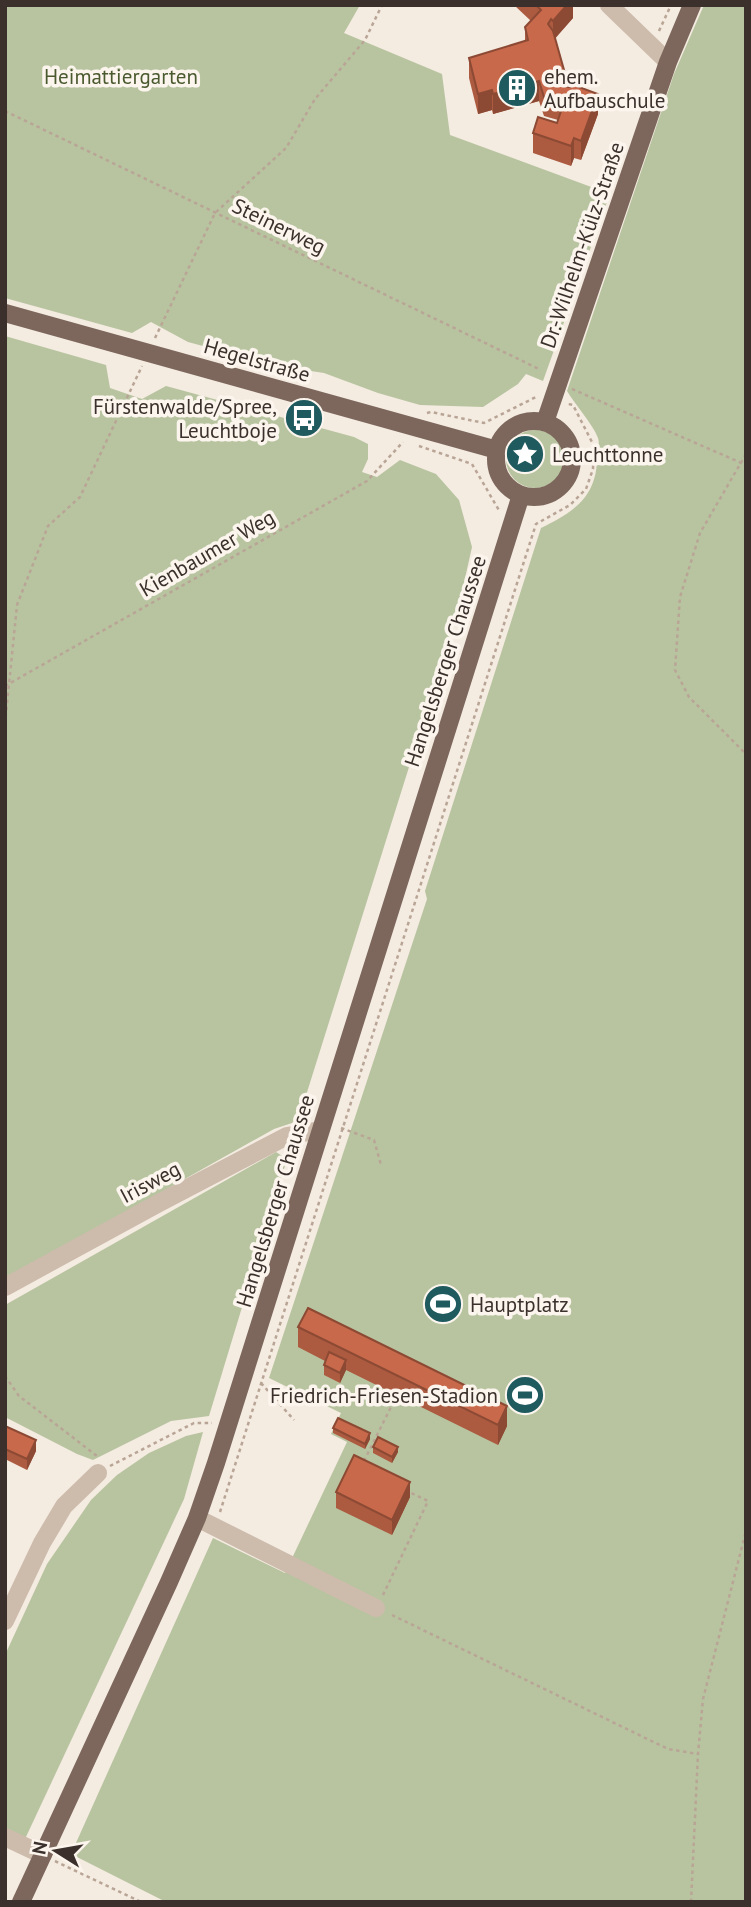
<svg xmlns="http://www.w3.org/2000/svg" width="751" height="1907" font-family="'PT Sans',sans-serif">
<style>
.green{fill:#b8c4a0}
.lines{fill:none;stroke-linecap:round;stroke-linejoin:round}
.path{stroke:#b9a596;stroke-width:2.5;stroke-dasharray:3.5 3.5;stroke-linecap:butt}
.minor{stroke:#cdbbac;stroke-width:18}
.major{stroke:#7d675c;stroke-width:18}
.wall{fill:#ac5a40}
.shaded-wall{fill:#8c4a34}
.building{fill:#c8694b;stroke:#8c4a34;stroke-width:2}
.labels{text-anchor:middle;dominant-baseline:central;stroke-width:7;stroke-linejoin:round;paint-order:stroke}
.park-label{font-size:21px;fill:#4a5a2e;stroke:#fbf5ee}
.poi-label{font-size:21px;fill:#3b302b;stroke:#fbf5ee;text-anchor:start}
.street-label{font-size:21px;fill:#3b302b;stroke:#fbf5ee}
</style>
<rect width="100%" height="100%" fill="#f4ebe1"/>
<g class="green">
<path d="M 5,5 L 360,5 L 344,33 L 442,74 L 450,135 L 594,188 L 608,199 L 543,381 L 526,374 L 518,384 L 483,407 L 420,405 L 378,393 L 324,373 L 278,366 L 188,342 L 151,322 L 132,333 L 5,298 Z"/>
<path d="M 704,5 L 746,5 L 746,1902 L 166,1902 L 71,1854 L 213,1538 L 285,1573 L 347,1442 L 331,1434 L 341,1413 L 269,1378 L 427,899 L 425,891 L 541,528 C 572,513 596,498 597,460 C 598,454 600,444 598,438 C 594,426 574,403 567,391 L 674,74 Z"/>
<path d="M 5,336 L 106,365 L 110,388 L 142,399 L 166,386 L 354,437 L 368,444 L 368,459 L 362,472 L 377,477 L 400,460 L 436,474 L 459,500 L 472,547 L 457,614 L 298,1121 L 274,1129 L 5,1280 Z"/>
<circle cx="535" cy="459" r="29"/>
<path d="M 276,1152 L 287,1159 L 209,1416 L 171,1421 L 93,1460 L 77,1454 L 5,1417 L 5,1305 Z"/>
<path d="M 203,1432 L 184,1499 L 25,1839 L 5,1829 L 5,1655 L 47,1564 L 91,1500 L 117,1475 L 149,1453 L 186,1436 Z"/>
</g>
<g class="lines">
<g class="path">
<path d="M 659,31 L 671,5"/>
<path d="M 5,111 L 539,369"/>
<path d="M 155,338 L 215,213 L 286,148 L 315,99 L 365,40 L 382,5"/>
<path d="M 572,389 L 746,465"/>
<path d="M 427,413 L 431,412 L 484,423 L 538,396"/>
<path d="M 419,446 L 472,464 L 500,512"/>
<path d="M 746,454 L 700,533 L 680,597 L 675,670 L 689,697 L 746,754"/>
<path d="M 5,686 L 367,481 L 403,442"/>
<path d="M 5,724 L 17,605 L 48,526 L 80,497 L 142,366"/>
<path d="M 341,1128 L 374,1140 L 381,1165"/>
<path d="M 5,1376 L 19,1396 L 97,1456"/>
<path d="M 261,1383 L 294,1420"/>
<path d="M 364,1461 L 397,1395"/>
<path d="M 110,1466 L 194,1423 L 212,1423"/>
<path d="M 220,1512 L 536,524 L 570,505 L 586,489 L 593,469 L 594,446 L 573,405 L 568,404"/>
<path d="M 383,1595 L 428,1501 L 407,1491"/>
<path d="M 392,1615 L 668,1749 L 698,1754"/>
<path d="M 55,1861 L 141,1902"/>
<path d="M 691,1902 L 698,1754 L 703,1699 L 746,1531"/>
</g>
<g class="minor">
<path d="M 609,5 L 668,62"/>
<path d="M 5,1287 L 159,1203 L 287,1136 L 320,1130"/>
<path d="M 197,1518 L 376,1608"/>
<path d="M 5,1621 L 42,1543 L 64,1506 L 98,1473"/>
<path d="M 5,1837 L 43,1855"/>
</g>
<g class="major">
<path d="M 5,313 L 497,450"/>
<circle cx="534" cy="459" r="38"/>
<path d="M 545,422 L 668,62 L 692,5"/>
<path d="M 21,1902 L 169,1582 L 197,1518 L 216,1463 L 521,495"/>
</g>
</g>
<g class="wall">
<path d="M 514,5 L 573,5 L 573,18 L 555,38 L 566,86 L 598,114 L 581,160 L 574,158 L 571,166 L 533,153 L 533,133 L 557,123 L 558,120 L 544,116 L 539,101 L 493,114 L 492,110 L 478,114 L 469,78 L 469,58 L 525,41 L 525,27 L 531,21 Z"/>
<path d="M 298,1327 L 507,1426 L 498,1445 L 346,1370 L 340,1383 L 324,1375 L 324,1365 L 325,1361 L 298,1347 Z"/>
<path d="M 5,1426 L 36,1451 L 27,1470 L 5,1459 Z"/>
<path d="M 333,1428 L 370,1439 L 365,1449 L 333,1433 Z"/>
<path d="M 373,1447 L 398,1452 L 392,1463 L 373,1453 Z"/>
<path d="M 336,1492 L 410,1497 L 392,1535 L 336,1508 Z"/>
</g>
<g class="shaded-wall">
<path d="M 567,5 L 573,5 L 573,18 L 553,41 L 553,21 Z"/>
<path d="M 566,77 L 566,97 L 562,79 Z"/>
<path d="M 539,81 L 539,101 L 493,114 L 493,94 Z"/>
<path d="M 492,90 L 492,110 L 478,114 L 478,94 Z"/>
<path d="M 598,94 L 598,114 L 581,160 L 581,141 Z"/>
<path d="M 574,138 L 574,158 L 571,166 L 571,146 Z"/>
<path d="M 346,1360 L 346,1370 L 340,1383 L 340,1373 Z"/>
<path d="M 507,1406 L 507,1426 L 498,1445 L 498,1425 Z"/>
<path d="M 370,1433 L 370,1439 L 365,1449 L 365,1444 Z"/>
<path d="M 36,1440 L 36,1451 L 27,1470 L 27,1459 Z"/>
<path d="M 398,1447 L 398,1452 L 392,1463 L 392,1457 Z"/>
<path d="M 410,1482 L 410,1497 L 392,1535 L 392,1520 Z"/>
</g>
<g class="building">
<path d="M 536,5 L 567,5 L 553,21 L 551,19 L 548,24 L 553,31 L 566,77 L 562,79 L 564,86 L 570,87 L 571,84 L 598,94 L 581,141 L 574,138 L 571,146 L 533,133 L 538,117 L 557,123 L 564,102 L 544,97 L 539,81 L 493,94 L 492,90 L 478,94 L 469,58 L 528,40 L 525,27 L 541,10 Z"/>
<path d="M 308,1308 L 507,1406 L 498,1425 L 298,1327 Z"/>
<path d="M 329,1352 L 346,1360 L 340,1373 L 324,1365 Z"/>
<path d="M 338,1418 L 370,1433 L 365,1444 L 333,1428 Z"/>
<path d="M 5,1426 L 36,1440 L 27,1459 L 5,1449 Z"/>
<path d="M 378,1437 L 398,1447 L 392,1457 L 373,1447 Z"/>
<path d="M 354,1455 L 410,1482 L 392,1520 L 336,1492 Z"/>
</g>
<defs>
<g id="building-disc" transform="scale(2.0125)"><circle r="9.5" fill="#1f5a5e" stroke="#fbf5ee"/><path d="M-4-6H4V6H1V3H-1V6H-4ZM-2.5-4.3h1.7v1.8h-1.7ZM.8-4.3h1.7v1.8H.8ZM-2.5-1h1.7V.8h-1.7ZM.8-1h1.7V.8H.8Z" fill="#fff"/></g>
<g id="bus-disc" transform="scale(2.0125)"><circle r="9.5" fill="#1f5a5e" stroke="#fbf5ee"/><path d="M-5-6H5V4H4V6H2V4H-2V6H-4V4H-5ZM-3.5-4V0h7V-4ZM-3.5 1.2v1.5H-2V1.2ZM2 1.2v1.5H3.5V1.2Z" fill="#fff"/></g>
<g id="sight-disc" transform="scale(2.0125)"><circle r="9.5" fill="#1f5a5e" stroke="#fbf5ee"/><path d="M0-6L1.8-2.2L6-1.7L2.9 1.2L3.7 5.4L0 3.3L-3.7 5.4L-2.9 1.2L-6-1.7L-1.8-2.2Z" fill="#fff"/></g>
<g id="stadium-disc" transform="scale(2.0125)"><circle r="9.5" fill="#1f5a5e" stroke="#fbf5ee"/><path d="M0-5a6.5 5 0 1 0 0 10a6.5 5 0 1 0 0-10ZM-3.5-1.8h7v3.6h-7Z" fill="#fff"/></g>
</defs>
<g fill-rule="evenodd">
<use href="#building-disc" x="517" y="88"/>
<use href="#bus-disc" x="304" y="418"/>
<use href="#sight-disc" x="525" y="454"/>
<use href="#stadium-disc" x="443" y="1304"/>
<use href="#stadium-disc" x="525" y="1395"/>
</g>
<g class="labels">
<g class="park-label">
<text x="121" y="76">Heimattiergarten</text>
</g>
<g class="poi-label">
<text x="544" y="76">ehem.<tspan x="544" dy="24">Aufbauschule</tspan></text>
<text x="277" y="406" text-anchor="end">Fürstenwalde/Spree,<tspan x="277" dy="24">Leuchtboje</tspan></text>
<text x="552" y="454">Leuchttonne</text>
<text x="470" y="1304">Hauptplatz</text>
<text x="498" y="1395" text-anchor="end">Friedrich-Friesen-Stadion</text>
</g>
<g class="street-label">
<text transform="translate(279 226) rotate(26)">Steinerweg</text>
<text transform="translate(582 245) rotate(-71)">Dr.-Wilhelm-Külz-Straße</text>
<text transform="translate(257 360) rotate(16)">Hegelstraße</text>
<text transform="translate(207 553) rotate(-30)">Kienbaumer Weg</text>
<text transform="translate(445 661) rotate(-72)">Hangelsberger Chaussee</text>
<text transform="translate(150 1182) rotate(-28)">Irisweg</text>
<text transform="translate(275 1201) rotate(-73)">Hangelsberger Chaussee</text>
</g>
</g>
<rect width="751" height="1907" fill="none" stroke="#3b302b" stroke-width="14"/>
<g transform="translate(56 1851) rotate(281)" stroke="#fbf5ee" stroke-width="5" paint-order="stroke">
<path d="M0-5L12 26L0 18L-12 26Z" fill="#3b302b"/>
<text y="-10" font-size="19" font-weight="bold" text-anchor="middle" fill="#3b302b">N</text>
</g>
</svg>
